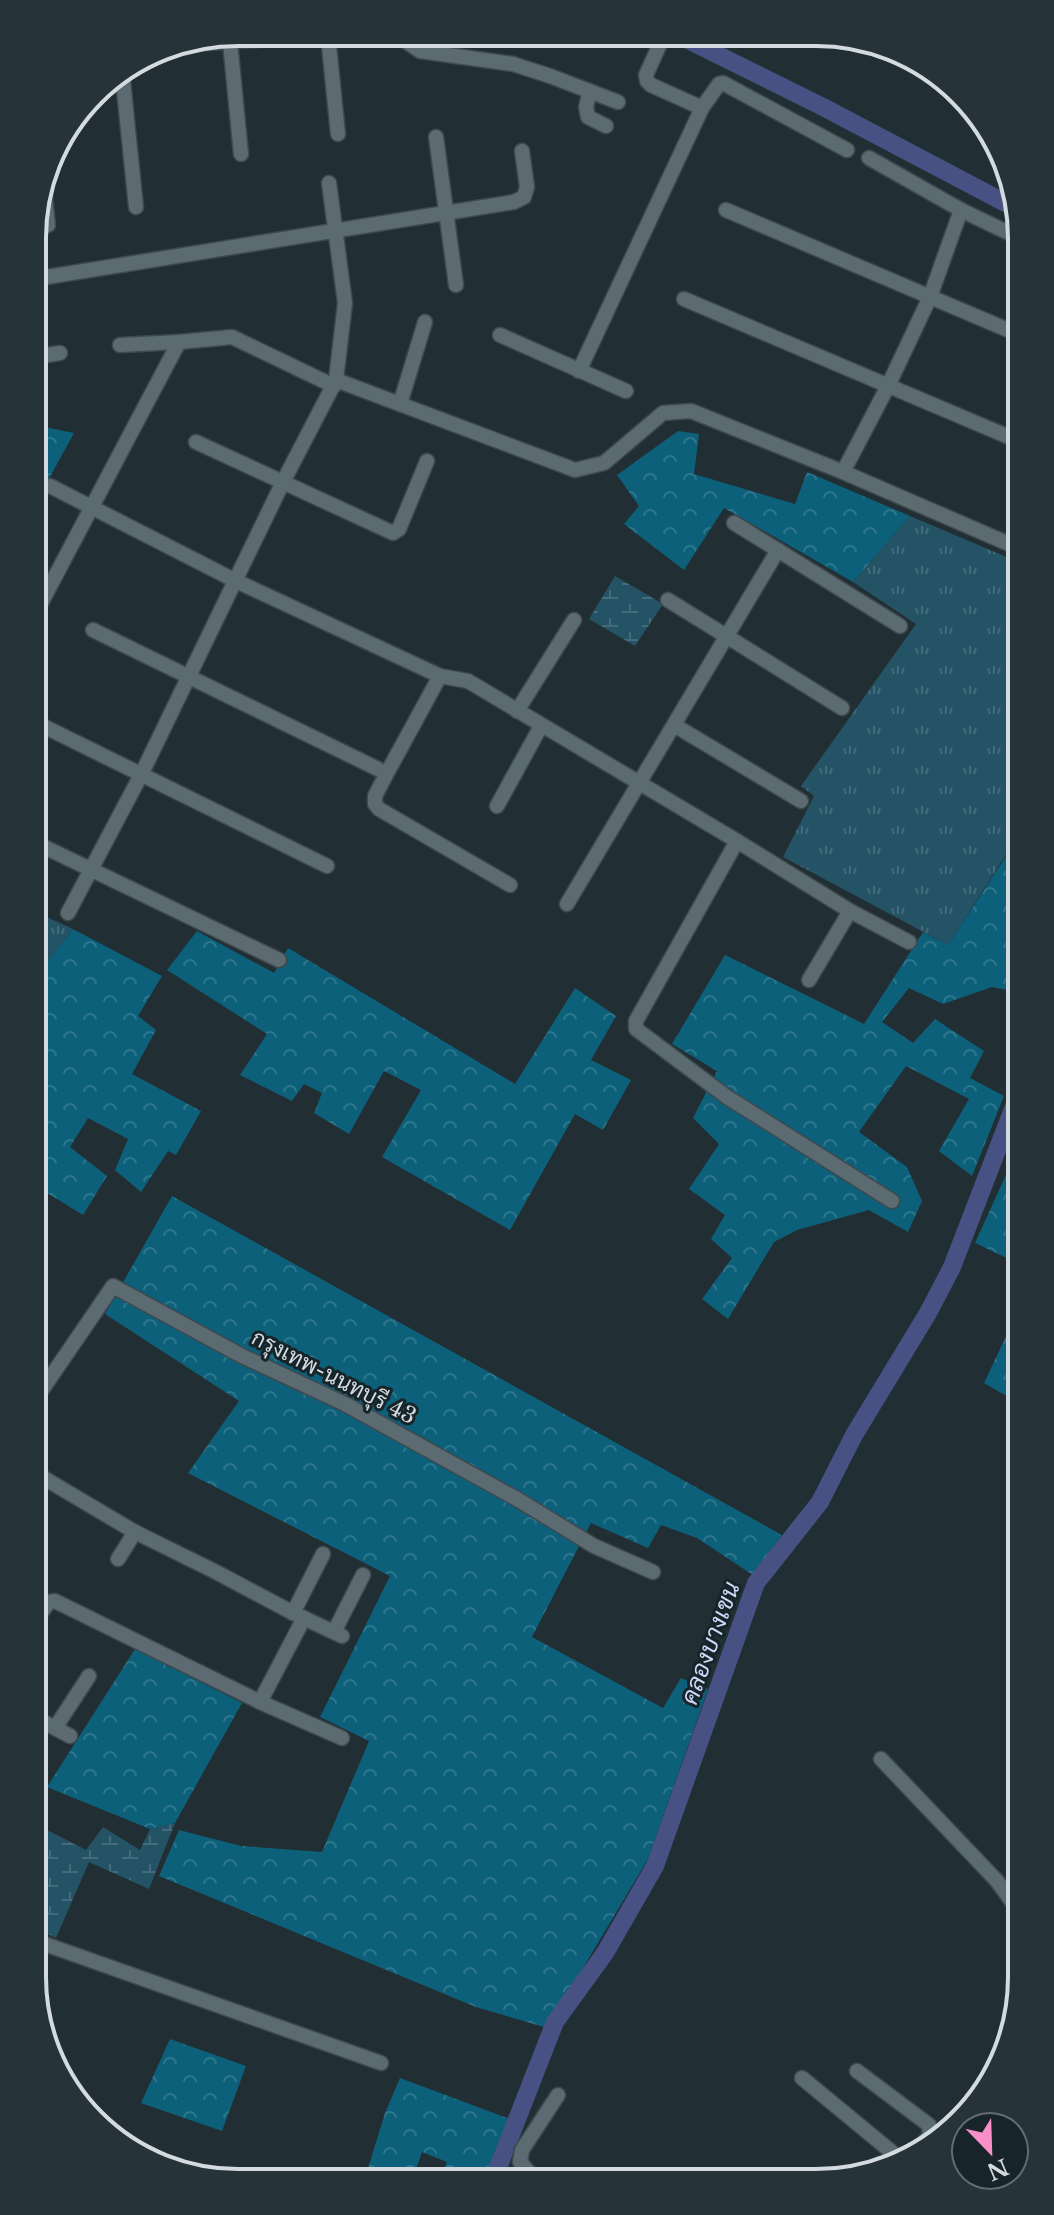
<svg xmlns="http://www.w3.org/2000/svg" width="1054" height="2215" font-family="'Libre Baskerville',Sarabun,serif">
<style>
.grass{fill:url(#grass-tufts)}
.forest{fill:url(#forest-crowns)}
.wetland{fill:url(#wetland-marsh)}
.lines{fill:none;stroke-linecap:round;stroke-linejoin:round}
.canal{stroke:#475183;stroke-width:18}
.minor-casing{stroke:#3e494e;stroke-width:17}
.minor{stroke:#5c6b71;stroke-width:14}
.labels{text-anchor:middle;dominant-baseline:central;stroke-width:6;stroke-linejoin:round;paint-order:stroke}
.street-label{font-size:22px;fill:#d3dbdf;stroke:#172429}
.water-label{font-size:24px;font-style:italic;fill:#cfd8f8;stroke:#172429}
.rim{fill:none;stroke:#d3dbdf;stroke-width:4}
</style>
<defs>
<pattern id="grass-tufts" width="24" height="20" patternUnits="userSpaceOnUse" patternTransform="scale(2)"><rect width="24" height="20" fill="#245365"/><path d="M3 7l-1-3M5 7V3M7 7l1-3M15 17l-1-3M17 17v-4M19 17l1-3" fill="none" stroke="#436b7b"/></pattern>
<pattern id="forest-crowns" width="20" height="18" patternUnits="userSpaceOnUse" patternTransform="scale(2)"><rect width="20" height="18" fill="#0c607a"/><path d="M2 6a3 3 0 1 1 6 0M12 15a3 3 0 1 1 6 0" fill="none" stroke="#2e768c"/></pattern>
<pattern id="wetland-marsh" width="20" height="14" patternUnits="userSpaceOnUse" patternTransform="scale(2)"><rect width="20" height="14" fill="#245365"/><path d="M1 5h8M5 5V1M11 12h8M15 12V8" fill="none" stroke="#436b7b"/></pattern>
</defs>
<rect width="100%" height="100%" fill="#212e33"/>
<g class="grass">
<path d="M 910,516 L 1016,561 L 1017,858 L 1007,853 L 948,945 L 783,857 L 814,796 L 801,786 L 916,624 L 853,582 Z"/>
<path d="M 36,912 L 73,929 L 36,976 Z"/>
</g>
<g class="forest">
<path d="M 34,425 L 74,433 L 35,504 Z"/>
<path d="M 678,431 L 699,434 L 694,474 L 795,504 L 807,472 L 910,516 L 853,582 L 724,508 L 684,570 L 624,524 L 639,506 L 617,475 Z"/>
<path d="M 1008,853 L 1017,858 L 1018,992 L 992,987 L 943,1004 L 909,988 L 882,1022 L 913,1043 L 935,1019 L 984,1051 L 970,1078 L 1004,1096 L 972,1176 L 939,1151 L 969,1099 L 906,1066 L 859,1132 L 907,1167 L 922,1201 L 908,1232 L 869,1210 L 797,1230 L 774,1242 L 728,1319 L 702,1299 L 732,1258 L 711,1239 L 725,1215 L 689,1189 L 719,1144 L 693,1118 L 717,1071 L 672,1044 L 725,955 L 864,1024 L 923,932 L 948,945 Z"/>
<path d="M 73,929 L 162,976 L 138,1016 L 156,1030 L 132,1074 L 201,1111 L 176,1155 L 168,1151 L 141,1192 L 115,1170 L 128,1139 L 88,1118 L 70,1147 L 107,1176 L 83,1215 L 39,1188 L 37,1190 L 36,976 Z"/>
<path d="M 197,931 L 274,973 L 288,948 L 515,1084 L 575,988 L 616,1016 L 591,1060 L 631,1080 L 603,1130 L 575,1114 L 510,1230 L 382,1157 L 421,1090 L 384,1071 L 349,1134 L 314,1113 L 322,1093 L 304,1084 L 292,1101 L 240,1075 L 267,1034 L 167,970 Z"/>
<path d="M 1010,1166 L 1018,1171 L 1019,1264 L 975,1243 Z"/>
<path d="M 172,1196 L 782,1535 L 753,1575 L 697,1538 L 661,1525 L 648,1548 L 591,1523 L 532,1637 L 663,1708 L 681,1678 L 708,1689 L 648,1859 L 580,1973 L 544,2027 L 476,2007 L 159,1876 L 179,1830 L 241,1846 L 322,1852 L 369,1741 L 320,1717 L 390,1576 L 188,1473 L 239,1401 L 105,1314 Z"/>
<path d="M 1019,1309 L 1019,1403 L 984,1383 Z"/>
<path d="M 135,1649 L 242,1703 L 175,1823 L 150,1829 L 47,1787 Z"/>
<path d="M 170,2039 L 246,2066 L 222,2131 L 141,2103 Z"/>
<path d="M 400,2078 L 513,2120 L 489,2178 L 441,2178 L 447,2162 L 422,2152 L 413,2178 L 365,2178 L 385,2113 Z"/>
</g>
<g class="wetland">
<path d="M 615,576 L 663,604 L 635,646 L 589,619 Z"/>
<path d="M 175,1823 L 149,1889 L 89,1862 L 56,1938 L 39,1930 L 39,1838 L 43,1828 L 86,1850 L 103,1827 L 140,1850 L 150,1829 Z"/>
</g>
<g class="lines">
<g class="canal">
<path d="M 678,35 L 825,108 L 1015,208"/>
<path d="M 494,2178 L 555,2022 L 605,1953 L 655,1866 L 756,1583 L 820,1502 L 854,1435 L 928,1313 L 952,1267 L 1018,1096"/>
</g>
<g class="minor-casing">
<g id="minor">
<path d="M 664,35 L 646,75 L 647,81 L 651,85 L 702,108"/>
<path d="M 328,36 L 338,134"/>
<path d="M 230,42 L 241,154"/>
<path d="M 173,45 L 372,33 L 400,37 L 420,51 L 513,64 L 550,76 L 618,102"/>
<path d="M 122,71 L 136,207"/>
<path d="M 590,91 L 586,107 L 588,117 L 606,126"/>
<path d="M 436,137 L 456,285"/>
<path d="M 869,158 L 961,210 L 1015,236"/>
<path d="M 43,180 L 48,225"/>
<path d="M 726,210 L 1015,333"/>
<path d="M 34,279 L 514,202 L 524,197 L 527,187 L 522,151"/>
<path d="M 684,299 L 1016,440"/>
<path d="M 500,335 L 626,391"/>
<path d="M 120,345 L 179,342"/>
<path d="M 34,357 L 60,353"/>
<path d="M 579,371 L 702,108 L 719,84 L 723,83 L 847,150"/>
<path d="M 336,380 L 575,470 L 604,463 L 663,413 L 691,411 L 843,472 L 1016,547"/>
<path d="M 400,404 L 425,322"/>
<path d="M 196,442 L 393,533 L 399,529 L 427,461"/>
<path d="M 843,472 L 888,386 L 930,297 L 961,210"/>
<path d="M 50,486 L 236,581 L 440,676 L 468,681 L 737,841 L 850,911 L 909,942"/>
<path d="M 734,523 L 900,626"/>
<path d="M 668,600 L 842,708"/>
<path d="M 40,605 L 179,342 L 232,337 L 334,386"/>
<path d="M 93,630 L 378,769"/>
<path d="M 440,676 L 387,773 L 375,796 L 375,804 L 379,809 L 510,885"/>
<path d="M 517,711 L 574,620"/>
<path d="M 35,722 L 327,866"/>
<path d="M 674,725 L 801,801"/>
<path d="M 497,806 L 541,726"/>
<path d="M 737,841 L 636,1021 L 636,1029 L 727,1097 L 892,1201"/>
<path d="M 36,843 L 279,960"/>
<path d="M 567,904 L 778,550"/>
<path d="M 68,913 L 142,773 L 283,482 L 336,380 L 345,303 L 329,183"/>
<path d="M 809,980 L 850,911"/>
<path d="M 37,1397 L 113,1286 L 242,1356 L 345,1404 L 517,1499 L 594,1546 L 653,1572"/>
<path d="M 37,1474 L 135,1532 L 216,1572 L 293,1613 L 342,1636"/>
<path d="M 118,1559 L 135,1532"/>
<path d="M 293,1613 L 323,1554"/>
<path d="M 38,1617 L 49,1602 L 55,1601 L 260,1702 L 342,1738"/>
<path d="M 334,1632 L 363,1575"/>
<path d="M 260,1702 L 304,1618"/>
<path d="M 38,1719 L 70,1736"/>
<path d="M 55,1728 L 89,1676"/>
<path d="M 881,1759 L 997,1881 L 1021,1914"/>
<path d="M 39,1942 L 381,2063"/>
<path d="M 857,2071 L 929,2125 L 930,2135 L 925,2141"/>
<path d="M 802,2078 L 899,2158"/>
<path d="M 533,2177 L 520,2162 L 522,2150 L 558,2095"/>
</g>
</g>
<use href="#minor" class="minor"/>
</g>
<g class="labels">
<g class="street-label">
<text transform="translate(334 1377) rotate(27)">กรุงเทพ-นนทบุรี 43</text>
</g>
<g class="water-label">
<text transform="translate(710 1643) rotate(-70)">คลองบางเขน</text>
</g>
</g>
<path d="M0 0H1054V2215H0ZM238 46H816A192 192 0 0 1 1008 238V1977A192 192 0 0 1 816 2169H238A192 192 0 0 1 46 1977V238A192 192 0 0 1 238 46Z" fill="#263338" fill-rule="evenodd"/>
<path class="rim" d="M238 46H816A192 192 0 0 1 1008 238V1977A192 192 0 0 1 816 2169H238A192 192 0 0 1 46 1977V238A192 192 0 0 1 238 46Z"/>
<g transform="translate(990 2151) rotate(157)"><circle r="38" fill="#172429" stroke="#626d72" stroke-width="2"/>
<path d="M0-6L14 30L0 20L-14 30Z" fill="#f98fc9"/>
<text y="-12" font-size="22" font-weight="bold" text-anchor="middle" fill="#d3dbdf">N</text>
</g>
</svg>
